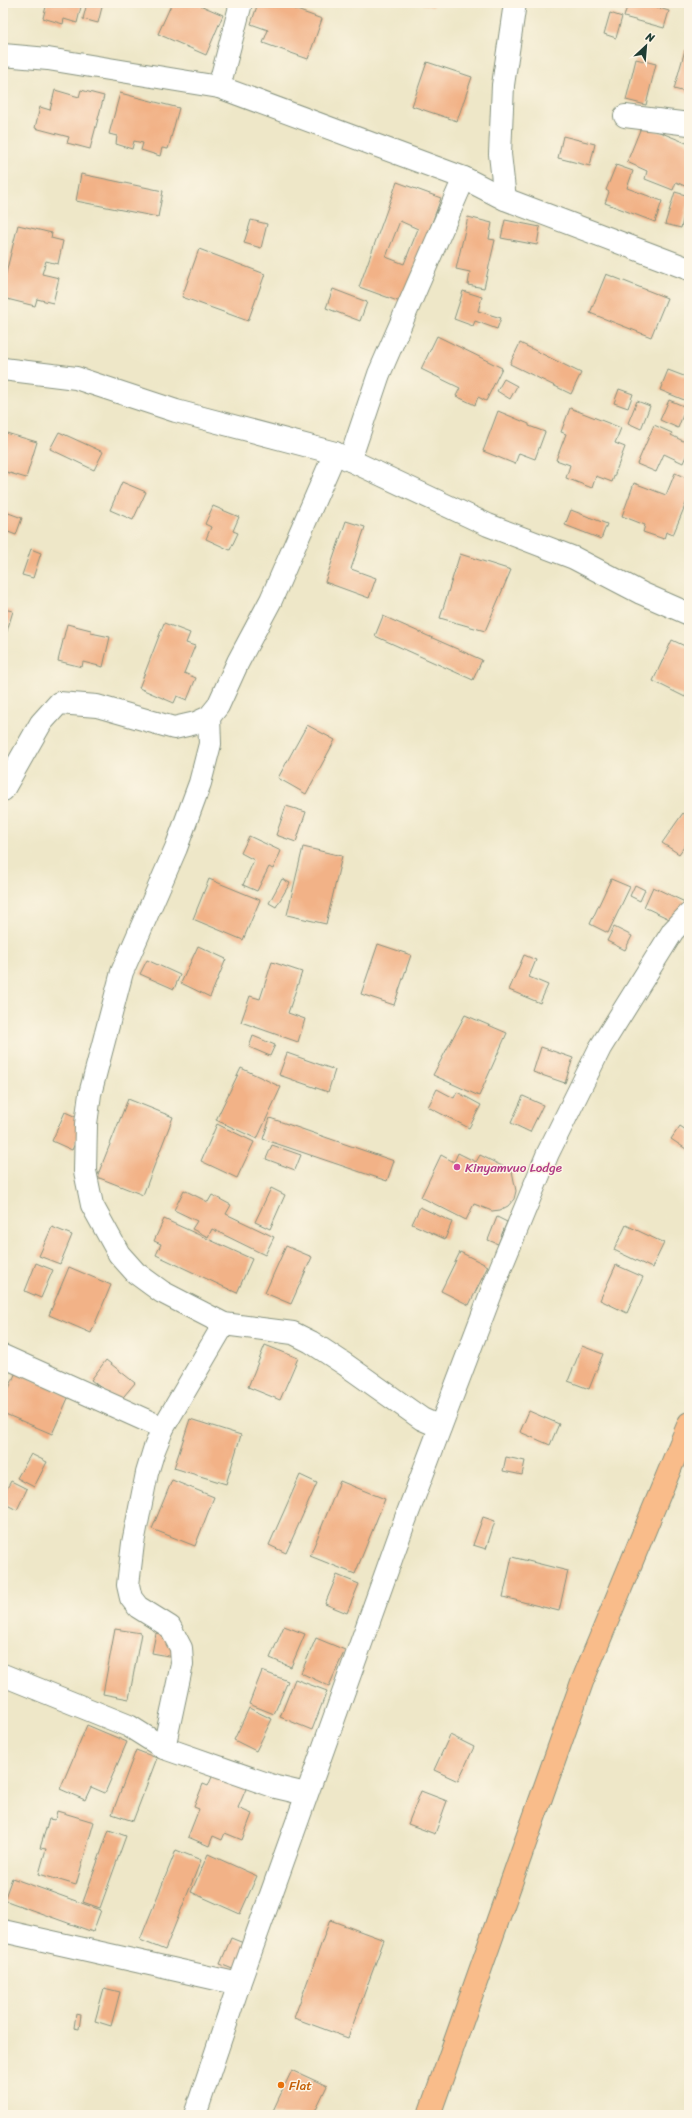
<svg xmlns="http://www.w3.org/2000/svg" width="692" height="2118" font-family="Sriracha,sans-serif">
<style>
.building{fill:#f2b287;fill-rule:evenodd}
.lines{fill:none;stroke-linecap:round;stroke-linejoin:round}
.street-casing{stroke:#86927e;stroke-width:24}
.highway-casing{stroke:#86927e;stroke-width:24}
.street{stroke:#fff;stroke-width:22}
.highway{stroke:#f9bc8a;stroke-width:22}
.hotel-dot{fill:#d1479c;stroke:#fcf5e5;stroke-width:1.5}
.food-dot{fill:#e8710a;stroke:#fcf5e5;stroke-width:1.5}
.labels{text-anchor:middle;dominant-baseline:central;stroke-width:3;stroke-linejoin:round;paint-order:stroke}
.hotel-label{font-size:13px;fill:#b23c85;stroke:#fcf5e5;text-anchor:start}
.food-label{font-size:13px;fill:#c56008;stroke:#fcf5e5;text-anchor:start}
</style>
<rect width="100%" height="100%" fill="#fcf5e5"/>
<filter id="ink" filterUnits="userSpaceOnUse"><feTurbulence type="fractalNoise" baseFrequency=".025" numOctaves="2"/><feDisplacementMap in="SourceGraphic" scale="8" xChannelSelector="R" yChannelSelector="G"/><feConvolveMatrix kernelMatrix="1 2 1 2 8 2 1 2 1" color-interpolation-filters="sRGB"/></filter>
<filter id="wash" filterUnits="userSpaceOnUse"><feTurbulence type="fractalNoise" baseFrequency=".012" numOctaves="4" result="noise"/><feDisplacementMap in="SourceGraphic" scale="16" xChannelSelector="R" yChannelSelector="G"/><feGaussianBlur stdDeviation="0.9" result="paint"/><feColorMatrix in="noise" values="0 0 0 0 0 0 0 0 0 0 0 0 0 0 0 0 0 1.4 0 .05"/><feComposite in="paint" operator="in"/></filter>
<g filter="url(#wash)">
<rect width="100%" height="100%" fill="#eee7c8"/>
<g id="blocks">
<g class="building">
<path d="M 47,3 L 82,3 L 77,23 L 64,19 L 63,24 L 43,18 Z"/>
<path d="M 87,3 L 103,3 L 98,23 L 83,19 Z"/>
<path d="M 172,3 L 195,3 L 223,15 L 206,55 L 158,34 Z"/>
<path d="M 258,3 L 277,3 L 322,19 L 308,59 L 263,43 L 268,30 L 251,24 Z"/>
<path d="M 418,3 L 434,3 L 433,7 Z"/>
<path d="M 628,3 L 642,3 L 669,11 L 664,28 L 624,17 Z"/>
<path d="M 610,13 L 622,17 L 616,38 L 604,34 Z"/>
<path d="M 685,50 L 689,51 L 689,93 L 674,89 Z"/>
<path d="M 636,59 L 656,64 L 646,105 L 626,100 Z"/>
<path d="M 427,62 L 472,77 L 457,121 L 412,106 Z"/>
<path d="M 55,90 L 79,97 L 81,90 L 104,96 L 90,149 L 67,143 L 69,137 L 35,128 L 40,107 L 50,110 Z"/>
<path d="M 120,93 L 179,108 L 168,149 L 162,148 L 160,156 L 141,150 L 143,143 L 134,141 L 132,149 L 116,144 L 117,136 L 109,134 Z"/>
<path d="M 642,125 L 689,144 L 689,188 L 676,182 L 673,190 L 645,179 L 647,171 L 627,162 Z"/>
<path d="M 563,136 L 595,144 L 590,166 L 558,158 Z"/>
<path d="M 616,165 L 633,171 L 627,188 L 662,201 L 655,222 L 605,203 L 609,192 L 606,190 Z"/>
<path d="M 81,174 L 163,191 L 158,217 L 76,201 Z"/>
<path d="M 397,182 L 441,198 L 403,303 L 359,287 ZM 400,221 L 418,229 L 404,264 L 386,257 Z"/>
<path d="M 675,192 L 689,196 L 681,228 L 665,224 Z"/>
<path d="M 468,217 L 492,223 L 489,239 L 495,240 L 484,288 L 468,285 L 470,272 L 456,269 Z"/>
<path d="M 251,220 L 267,224 L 261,248 L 244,243 Z"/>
<path d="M 505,220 L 540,227 L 537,245 L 501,238 Z"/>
<path d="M 18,225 L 52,233 L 51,238 L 63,241 L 58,264 L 46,261 L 42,274 L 59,278 L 53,303 L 37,299 L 35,306 L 3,298 L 3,285 Z"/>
<path d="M 199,249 L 265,274 L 248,321 L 182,297 Z"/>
<path d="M 606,274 L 667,298 L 651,337 L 590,313 Z"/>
<path d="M 333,289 L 367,302 L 360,321 L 326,308 Z"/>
<path d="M 463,291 L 482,297 L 478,311 L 501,318 L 497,329 L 475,321 L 473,326 L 454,319 Z"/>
<path d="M 437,336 L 502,368 L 486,401 L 478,397 L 475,405 L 456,396 L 460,388 L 421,369 Z"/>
<path d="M 520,343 L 581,373 L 571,394 L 510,364 Z"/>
<path d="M 668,370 L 689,378 L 689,402 L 660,390 Z"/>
<path d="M 504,379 L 517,386 L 510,399 L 497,391 Z"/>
<path d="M 619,389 L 633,394 L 628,408 L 614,403 Z"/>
<path d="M 669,400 L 686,407 L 678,428 L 660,420 Z"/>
<path d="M 637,401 L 650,406 L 641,429 L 628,423 Z"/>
<path d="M 570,408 L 621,428 L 615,443 L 625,447 L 612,482 L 596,476 L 592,488 L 566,478 L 570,465 L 556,460 L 566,434 L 561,432 Z"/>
<path d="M 498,411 L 529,424 L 529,426 L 545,432 L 535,459 L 519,453 L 515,464 L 483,451 Z"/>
<path d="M 654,425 L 672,433 L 671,435 L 689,444 L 689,449 L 683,463 L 664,454 L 656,472 L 637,464 Z"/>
<path d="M 3,432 L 37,442 L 26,478 L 3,471 Z"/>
<path d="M 59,432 L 103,452 L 94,470 L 50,449 Z"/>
<path d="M 675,473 L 689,479 L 689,496 L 673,535 L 666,532 L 664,539 L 643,532 L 645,525 L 622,516 L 634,483 L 666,495 Z"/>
<path d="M 122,482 L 146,492 L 133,520 L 110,510 Z"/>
<path d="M 213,506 L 239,517 L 233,531 L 238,533 L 230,550 L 206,539 L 211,527 L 205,524 Z"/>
<path d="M 571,510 L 607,524 L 601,539 L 565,525 Z"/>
<path d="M 3,511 L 22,518 L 16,535 L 3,530 Z"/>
<path d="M 346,521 L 365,527 L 351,569 L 376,578 L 369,598 L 325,582 Z"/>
<path d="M 31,549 L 41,553 L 33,578 L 22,575 Z"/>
<path d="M 460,554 L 511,570 L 485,631 L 440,618 Z"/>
<path d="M 3,609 L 13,611 L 4,641 L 3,641 Z"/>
<path d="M 383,616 L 482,660 L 473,680 L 375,636 Z"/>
<path d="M 164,623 L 190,633 L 186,643 L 195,646 L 184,673 L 196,678 L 187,700 L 177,696 L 174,703 L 139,688 Z"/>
<path d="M 67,624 L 91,630 L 91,633 L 110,637 L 103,667 L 83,662 L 82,667 L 58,661 Z"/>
<path d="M 672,640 L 689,648 L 689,689 L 685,697 L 653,681 Z"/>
<path d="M 307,725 L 335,740 L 306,794 L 278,778 Z"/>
<path d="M 286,806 L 306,812 L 296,842 L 276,835 Z"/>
<path d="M 683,813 L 689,817 L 689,840 L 679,854 L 662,843 Z"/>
<path d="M 249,836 L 281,851 L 273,869 L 269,867 L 257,891 L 243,885 L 254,860 L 241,853 Z"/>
<path d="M 303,847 L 342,856 L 326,924 L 287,915 Z"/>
<path d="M 209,879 L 260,900 L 243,940 L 193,919 Z"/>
<path d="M 282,879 L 290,883 L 276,907 L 269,903 Z"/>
<path d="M 611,879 L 630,887 L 608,933 L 590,924 Z"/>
<path d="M 635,885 L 645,890 L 640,901 L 630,896 Z"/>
<path d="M 653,887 L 687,903 L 678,923 L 644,907 Z"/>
<path d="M 614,927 L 632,936 L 625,950 L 607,941 Z"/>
<path d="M 378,944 L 411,955 L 394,1005 L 361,994 Z"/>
<path d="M 198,946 L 226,959 L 210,997 L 181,983 Z"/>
<path d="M 524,955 L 536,960 L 529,977 L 548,985 L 540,1003 L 509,990 Z"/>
<path d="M 147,960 L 180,975 L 174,989 L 140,974 Z"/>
<path d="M 272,962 L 302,972 L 288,1013 L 305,1019 L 298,1042 L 241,1022 L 250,996 L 260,999 Z"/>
<path d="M 465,1015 L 507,1033 L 479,1096 L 433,1075 Z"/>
<path d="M 253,1036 L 275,1045 L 270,1056 L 249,1047 Z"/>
<path d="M 541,1047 L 573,1058 L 565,1083 L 533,1072 Z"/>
<path d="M 287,1053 L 335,1070 L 328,1092 L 279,1075 Z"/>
<path d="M 241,1068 L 281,1087 L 257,1139 L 216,1120 Z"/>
<path d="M 437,1089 L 454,1098 L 457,1092 L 481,1105 L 469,1128 L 428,1107 Z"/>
<path d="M 523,1096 L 543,1105 L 530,1132 L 511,1123 Z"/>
<path d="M 128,1099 L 173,1117 L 143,1195 L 97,1177 Z"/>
<path d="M 65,1112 L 85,1121 L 72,1150 L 52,1141 Z"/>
<path d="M 270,1118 L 394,1161 L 387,1181 L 263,1139 Z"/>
<path d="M 217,1124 L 254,1142 L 237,1178 L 201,1161 Z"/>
<path d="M 680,1126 L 689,1132 L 689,1151 L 671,1139 Z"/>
<path d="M 272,1145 L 301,1155 L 295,1170 L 266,1159 Z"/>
<path d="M 458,1153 L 476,1162 L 480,1155 L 512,1171 L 516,1191 L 514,1199 L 508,1206 L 500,1210 L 492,1211 L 474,1204 L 466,1220 L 421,1197 L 441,1155 L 454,1162 Z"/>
<path d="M 271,1188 L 285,1195 L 270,1229 L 255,1222 Z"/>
<path d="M 184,1190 L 208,1202 L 212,1195 L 231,1205 L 226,1214 L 274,1237 L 265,1255 L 212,1229 L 208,1237 L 192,1229 L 197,1221 L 174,1210 Z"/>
<path d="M 420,1207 L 452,1222 L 445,1239 L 412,1224 Z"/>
<path d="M 497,1217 L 507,1222 L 498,1244 L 488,1240 Z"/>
<path d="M 164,1219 L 252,1259 L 237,1293 L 156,1255 L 161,1244 L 154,1241 Z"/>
<path d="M 626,1225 L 664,1243 L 652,1268 L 614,1250 Z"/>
<path d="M 52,1227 L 72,1235 L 60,1264 L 39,1256 Z"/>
<path d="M 286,1246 L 312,1257 L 291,1304 L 265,1293 Z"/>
<path d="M 460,1252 L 488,1266 L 469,1305 L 441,1291 Z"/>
<path d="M 36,1263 L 53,1270 L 41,1298 L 25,1291 Z"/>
<path d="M 616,1265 L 643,1277 L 627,1313 L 600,1300 Z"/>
<path d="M 69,1267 L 111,1285 L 91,1333 L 49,1315 Z"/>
<path d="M 265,1345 L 298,1358 L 280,1400 L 248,1387 Z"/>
<path d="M 582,1346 L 603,1354 L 589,1389 L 568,1381 Z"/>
<path d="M 106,1360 L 135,1383 L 119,1402 L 91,1380 Z"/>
<path d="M 16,1372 L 69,1396 L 52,1434 L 3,1413 L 3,1402 Z"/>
<path d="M 529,1411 L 559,1424 L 550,1445 L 520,1432 Z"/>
<path d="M 190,1419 L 241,1435 L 226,1484 L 174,1468 Z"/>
<path d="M 31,1454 L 47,1462 L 34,1487 L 17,1478 Z"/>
<path d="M 506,1457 L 525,1461 L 522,1475 L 503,1471 Z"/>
<path d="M 300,1475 L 317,1483 L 286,1553 L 269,1545 Z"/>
<path d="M 172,1480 L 214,1497 L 195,1546 L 152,1529 Z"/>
<path d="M 11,1481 L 27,1489 L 17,1510 L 3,1503 L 3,1496 Z"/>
<path d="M 340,1481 L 385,1499 L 355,1574 L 310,1556 Z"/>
<path d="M 483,1517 L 495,1521 L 486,1549 L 473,1545 Z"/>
<path d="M 512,1557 L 568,1571 L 559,1611 L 503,1597 Z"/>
<path d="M 337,1575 L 359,1584 L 347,1613 L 325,1604 Z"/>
<path d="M 284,1626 L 305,1634 L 291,1667 L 270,1658 Z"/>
<path d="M 115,1629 L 141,1633 L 129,1699 L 103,1694 Z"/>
<path d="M 156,1633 L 178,1638 L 174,1657 L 152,1653 Z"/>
<path d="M 316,1638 L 345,1650 L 329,1686 L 301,1673 Z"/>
<path d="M 262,1671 L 288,1681 L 274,1714 L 249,1704 Z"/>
<path d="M 295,1679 L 327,1691 L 312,1730 L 280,1717 Z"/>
<path d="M 249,1708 L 272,1719 L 256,1751 L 234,1740 Z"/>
<path d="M 87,1725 L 127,1742 L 105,1793 L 91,1787 L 85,1800 L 60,1789 Z"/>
<path d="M 450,1735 L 474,1747 L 458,1781 L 434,1770 Z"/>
<path d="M 136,1750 L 157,1758 L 133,1821 L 112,1814 Z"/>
<path d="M 215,1770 L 248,1784 L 238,1808 L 252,1814 L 242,1840 L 225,1833 L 222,1840 L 213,1836 L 209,1846 L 188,1837 L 199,1809 L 194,1807 L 203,1784 L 208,1786 Z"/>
<path d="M 421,1791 L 447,1801 L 435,1834 L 408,1824 Z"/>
<path d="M 57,1811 L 94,1822 L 76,1885 L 39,1874 L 46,1849 L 40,1848 L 49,1819 L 55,1820 Z"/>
<path d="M 109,1830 L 126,1836 L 100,1908 L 83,1902 Z"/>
<path d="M 176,1850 L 201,1860 L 165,1950 L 140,1940 Z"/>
<path d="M 208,1854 L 257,1876 L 240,1914 L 191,1892 Z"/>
<path d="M 12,1878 L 101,1910 L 93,1932 L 4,1900 Z"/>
<path d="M 330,1920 L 384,1940 L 348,2038 L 294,2018 Z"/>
<path d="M 231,1938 L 251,1946 L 240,1972 L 220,1964 Z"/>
<path d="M 104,1988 L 120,1992 L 111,2026 L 95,2021 Z"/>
<path d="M 76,2014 L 81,2015 L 79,2029 L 74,2028 Z"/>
<path d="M 292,2070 L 327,2086 L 313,2115 L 271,2115 Z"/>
</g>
</g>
</g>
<g filter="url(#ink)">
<use href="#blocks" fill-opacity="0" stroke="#86927e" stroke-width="1"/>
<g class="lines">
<g class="street-casing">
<g id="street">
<path d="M 3,55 L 48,59 L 219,87 L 464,178 L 505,199 L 689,269"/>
<path d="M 219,87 L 241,3"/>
<path d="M 625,116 L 689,124"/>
<path d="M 505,199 L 500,154 L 503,85 L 515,3"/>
<path d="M 3,369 L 76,378 L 176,411 L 335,453 L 488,525 L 574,558 L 641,593 L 689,614"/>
<path d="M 350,460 L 379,374 L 464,178"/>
<path d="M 209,717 L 210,744 L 200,783 L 176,848 L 122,972 L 90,1094 L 86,1124 L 85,1171 L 92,1205 L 119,1254 L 136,1273 L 162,1292 L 224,1324 L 293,1333 L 311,1342 L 346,1365 L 422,1419 L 440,1427"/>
<path d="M 3,790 L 41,723 L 59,703 L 97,706 L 174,728 L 196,723 L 209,717 L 218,706 L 238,662 L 271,600 L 335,453"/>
<path d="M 3,1356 L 163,1428"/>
<path d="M 3,1675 L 129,1726 L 164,1748 L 276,1787 L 306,1794"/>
<path d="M 164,1748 L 182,1664 L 181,1648 L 170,1627 L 138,1607 L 131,1598 L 128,1585 L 133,1543 L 147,1473 L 154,1450 L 163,1428 L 224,1324"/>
<path d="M 3,1931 L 239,1984"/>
<path d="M 195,2115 L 239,1984 L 404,1523 L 501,1267 L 548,1153 L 600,1048 L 673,931 L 689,914"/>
</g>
</g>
<g class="highway-casing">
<path id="highway" d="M 429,2115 L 582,1682 L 689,1423"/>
</g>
<use href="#street" class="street"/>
<use href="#highway" class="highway"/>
</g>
</g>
<circle class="hotel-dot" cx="457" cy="1167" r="4"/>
<circle class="food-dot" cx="281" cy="2085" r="4"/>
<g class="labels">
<g class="hotel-label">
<text x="465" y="1167">Kinyamvuo Lodge</text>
</g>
<g class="food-label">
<text x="289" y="2085">Flat</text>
</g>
</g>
<rect width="692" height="2118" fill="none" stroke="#fcf5e5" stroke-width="16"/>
<g transform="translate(646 46) rotate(26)" stroke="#fcf5e5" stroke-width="3" paint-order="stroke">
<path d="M0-3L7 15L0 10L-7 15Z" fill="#1f3d34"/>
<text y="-6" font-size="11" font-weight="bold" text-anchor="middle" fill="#1f3d34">N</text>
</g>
</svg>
